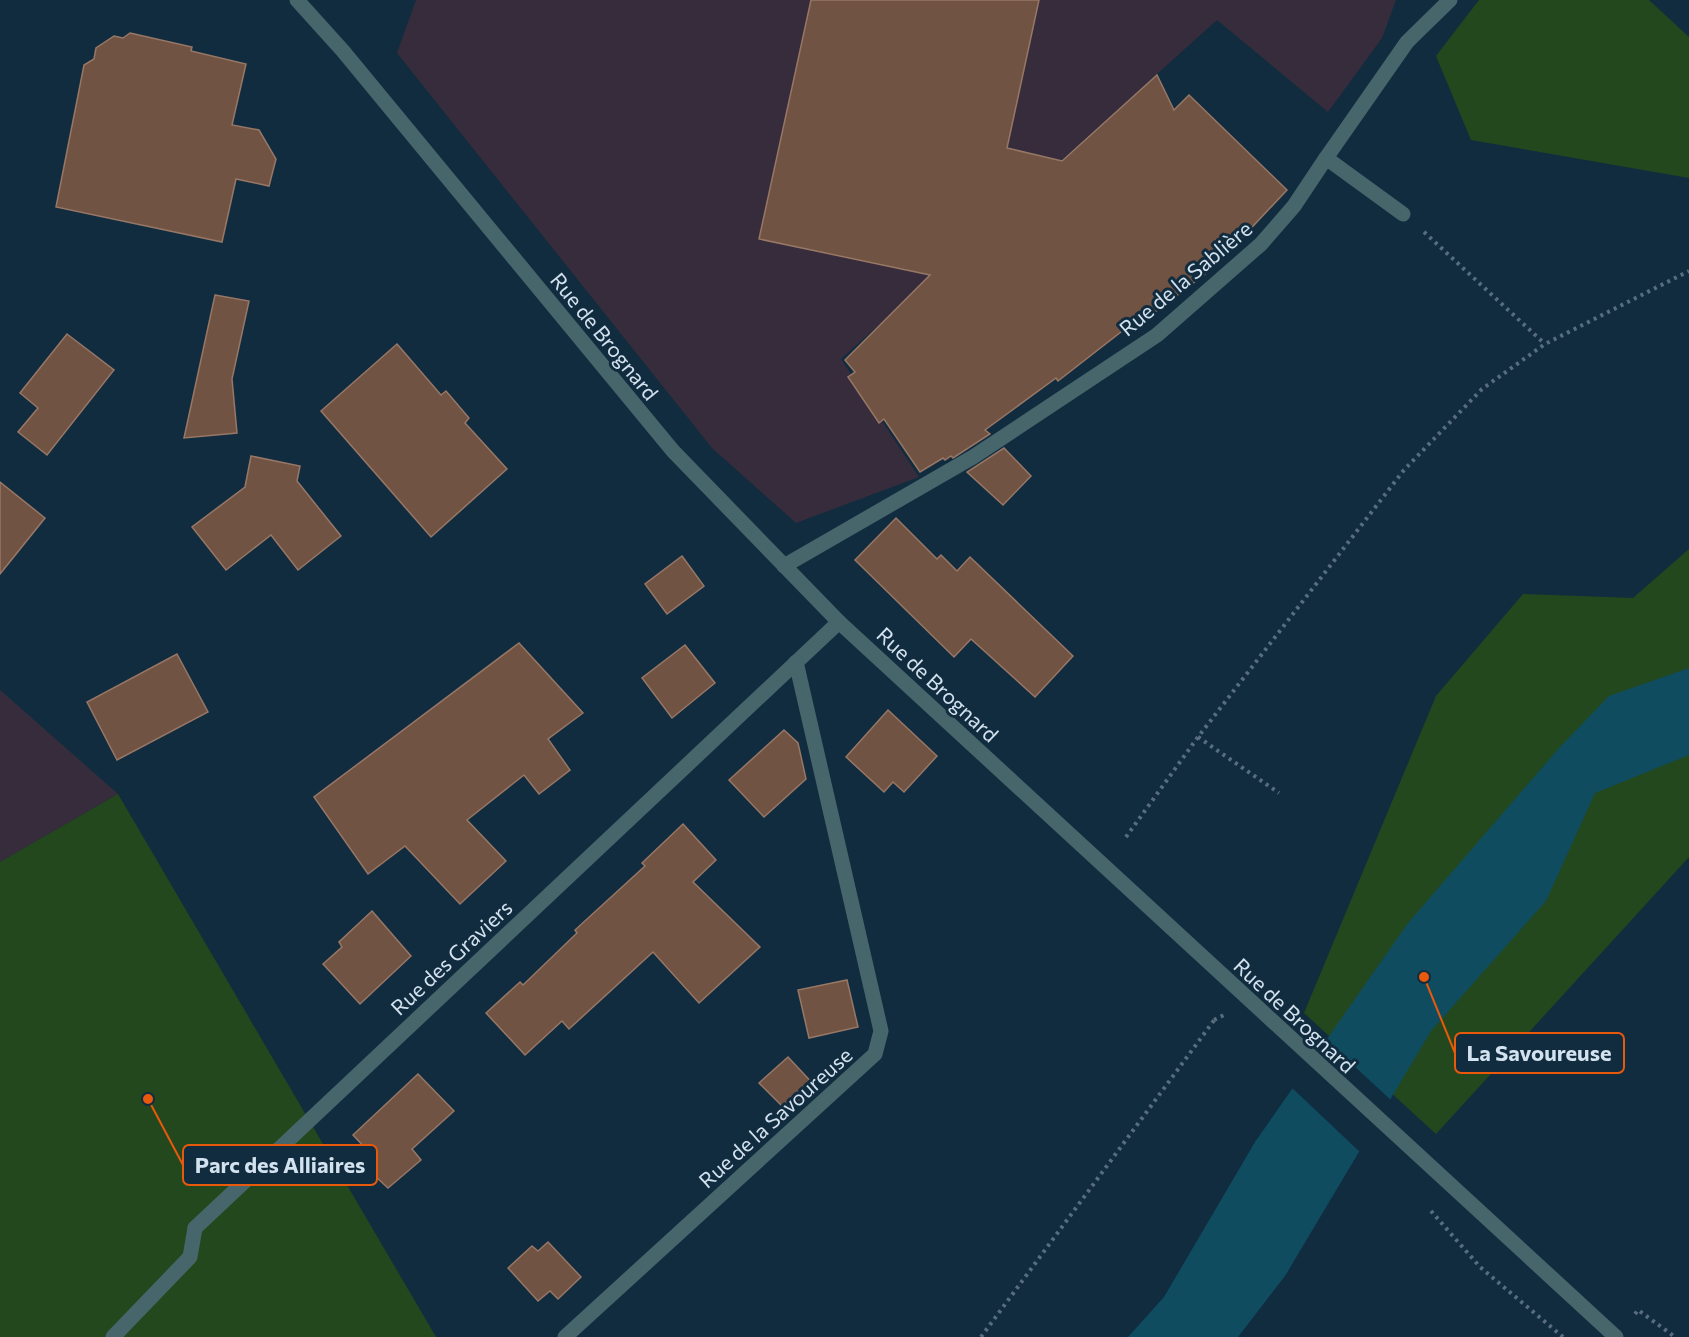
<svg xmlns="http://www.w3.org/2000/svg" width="1689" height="1337" font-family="Commissioner,sans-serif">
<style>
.industrial{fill:#372c3b}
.green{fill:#24481d}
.water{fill:#0f4c5f}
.pier{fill:#122c3f}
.building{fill:#715343;stroke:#977766;stroke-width:1.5}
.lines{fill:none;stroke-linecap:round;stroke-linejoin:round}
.path{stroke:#586e7f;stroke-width:4;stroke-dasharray:3 4.5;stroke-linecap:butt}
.service{stroke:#47666c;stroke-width:15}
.minor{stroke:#47666c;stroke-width:15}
.tertiary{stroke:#47666c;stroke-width:15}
.labels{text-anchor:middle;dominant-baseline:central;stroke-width:6;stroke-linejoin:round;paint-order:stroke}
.street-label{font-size:21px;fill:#d3e2ef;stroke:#122c3f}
.leader{fill:none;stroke:#e8590c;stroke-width:2}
.callout-dot{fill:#e8590c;stroke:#122c3f;stroke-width:2}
.callout{fill:#122c3f;stroke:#e8590c;stroke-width:2}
.callout-label{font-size:22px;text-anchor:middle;font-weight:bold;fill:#d3e2ef}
</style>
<rect width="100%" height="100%" fill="#122c3f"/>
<g class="industrial">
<path d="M 416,0 L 1396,0 L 1382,38 L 1328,112 L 1217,20 L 841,359 L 919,477 L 796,523 L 712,448 L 397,53 Z"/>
<path d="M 0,690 L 118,794 L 0,862 Z"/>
</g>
<g class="green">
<path d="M 1479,0 L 1649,0 L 1689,37 L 1689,178 L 1471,140 L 1436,56 Z"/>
<path d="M 1689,549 L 1689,857 L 1436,1134 L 1304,1013 L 1436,696 L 1523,594 L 1633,598 Z"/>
<path d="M 118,794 L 436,1337 L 0,1337 L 0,862 Z"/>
</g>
<path class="water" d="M 1689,668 L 1689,755 L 1595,793 L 1546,901 L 1431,1031 L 1285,1276 L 1238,1337 L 1128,1337 L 1164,1297 L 1255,1142 L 1408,923 L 1559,748 L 1609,696 Z"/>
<path class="pier" d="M 1324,1038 L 1393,1102 L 1362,1154 L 1290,1086 Z"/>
<g class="building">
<path d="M 811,0 L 1039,0 L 1007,148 L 1062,161 L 1157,75 L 1174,110 L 1189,95 L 1287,190 L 1223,258 L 1204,275 L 1158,310 L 1132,327 L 1130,325 L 1058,381 L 1056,378 L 985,430 L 990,434 L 953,458 L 951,456 L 945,460 L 943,458 L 920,472 L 884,419 L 879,423 L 848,377 L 855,372 L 845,360 L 930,275 L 759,239 Z"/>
<path d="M 130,33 L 192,47 L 191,51 L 246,64 L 232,125 L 259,130 L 276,159 L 269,186 L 236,179 L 222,242 L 56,207 L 84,65 L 94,59 L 96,48 L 114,36 L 123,38 Z"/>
<path d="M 215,295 L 249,301 L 232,379 L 237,433 L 184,438 Z"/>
<path d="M 67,334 L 114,370 L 47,455 L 18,432 L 38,408 L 20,393 Z"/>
<path d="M 397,344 L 441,395 L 446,391 L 469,418 L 465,423 L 507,469 L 431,537 L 321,411 Z"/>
<path d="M 1004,448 L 1031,476 L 1003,505 L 967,472 Z"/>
<path d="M 251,456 L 300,466 L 297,481 L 341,536 L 298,570 L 271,535 L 226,570 L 192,527 L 245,487 Z"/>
<path d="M 0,482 L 45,518 L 0,574 Z"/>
<path d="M 896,518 L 937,559 L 941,555 L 957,571 L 970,557 L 1073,656 L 1035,697 L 971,639 L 954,657 L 855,560 Z"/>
<path d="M 682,556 L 704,586 L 667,614 L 645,584 Z"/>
<path d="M 519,643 L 583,713 L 548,739 L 570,770 L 539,794 L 524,775 L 467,820 L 506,861 L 460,904 L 405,846 L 368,874 L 314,797 Z"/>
<path d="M 685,645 L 715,683 L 672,718 L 642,678 Z"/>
<path d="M 177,654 L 208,712 L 117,760 L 87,702 Z"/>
<path d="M 888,710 L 937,756 L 904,792 L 893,782 L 884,792 L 846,757 Z"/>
<path d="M 784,730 L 798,743 L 806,779 L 764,817 L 729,780 Z"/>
<path d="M 683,824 L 716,860 L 693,882 L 760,947 L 699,1003 L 653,952 L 569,1029 L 562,1021 L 525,1055 L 486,1013 L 520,982 L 523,985 L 577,933 L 575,930 L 645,866 L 642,863 Z"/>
<path d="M 372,911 L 411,956 L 360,1004 L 323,964 L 342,947 L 339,942 Z"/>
<path d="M 847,980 L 858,1027 L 809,1038 L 798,990 Z"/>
<path d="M 788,1057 L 816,1087 L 788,1112 L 759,1083 Z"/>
<path d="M 418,1074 L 454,1111 L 412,1149 L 421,1160 L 388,1188 L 361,1163 L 371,1154 L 353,1135 Z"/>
<path d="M 548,1242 L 581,1277 L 558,1299 L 550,1291 L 538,1301 L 508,1268 L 532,1246 L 538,1251 Z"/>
</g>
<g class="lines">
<g class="path">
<path d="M 1424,232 L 1545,344"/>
<path d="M 1198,737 L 1279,793"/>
<path d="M 1126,837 L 1198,737 L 1404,470 L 1482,389 L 1545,344 L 1689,271"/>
<path d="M 1214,1020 L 1224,1015"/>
<path d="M 1431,1211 L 1480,1267 L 1563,1337"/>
<path d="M 1635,1314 L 1638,1310 L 1675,1337"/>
<path d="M 981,1337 L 1215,1019"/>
</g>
<g class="service">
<path d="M 1403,214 L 1326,158 L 1407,42 L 1450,0"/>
<path d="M 113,1337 L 190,1257 L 195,1228"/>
</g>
<g class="minor">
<path d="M 784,566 L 973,457 L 1157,335 L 1261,244 L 1294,206 L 1326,158"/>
<path d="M 195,1228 L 839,622"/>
<path d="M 565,1337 L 875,1054 L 881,1031 L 796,662"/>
</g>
<path class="tertiary" d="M 297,0 L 343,51 L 673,451 L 839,622 L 1616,1337"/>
</g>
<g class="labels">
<g class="street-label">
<text transform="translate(1185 278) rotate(-40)">Rue de la Sablière</text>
<text transform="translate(605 336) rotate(51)">Rue de Brognard</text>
<text transform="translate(938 684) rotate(43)">Rue de Brognard</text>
<text transform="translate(451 957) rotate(-43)">Rue des Graviers</text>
<text transform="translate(1295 1015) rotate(43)">Rue de Brognard</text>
<text transform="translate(775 1117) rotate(-42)">Rue de la Savoureuse</text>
</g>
</g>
<path class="leader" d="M1424 977L1455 1053M148 1099L183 1165"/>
<g class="callout-dot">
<circle cx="1424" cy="977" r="6"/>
<circle cx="148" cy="1099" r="6"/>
</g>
<g class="callout">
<rect x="1455" y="1033" width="169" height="40" rx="6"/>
<rect x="183" y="1145" width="194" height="40" rx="6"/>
</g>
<g class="callout-label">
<text x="1539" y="1061">La Savoureuse</text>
<text x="280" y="1173">Parc des Alliaires</text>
</g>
</svg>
